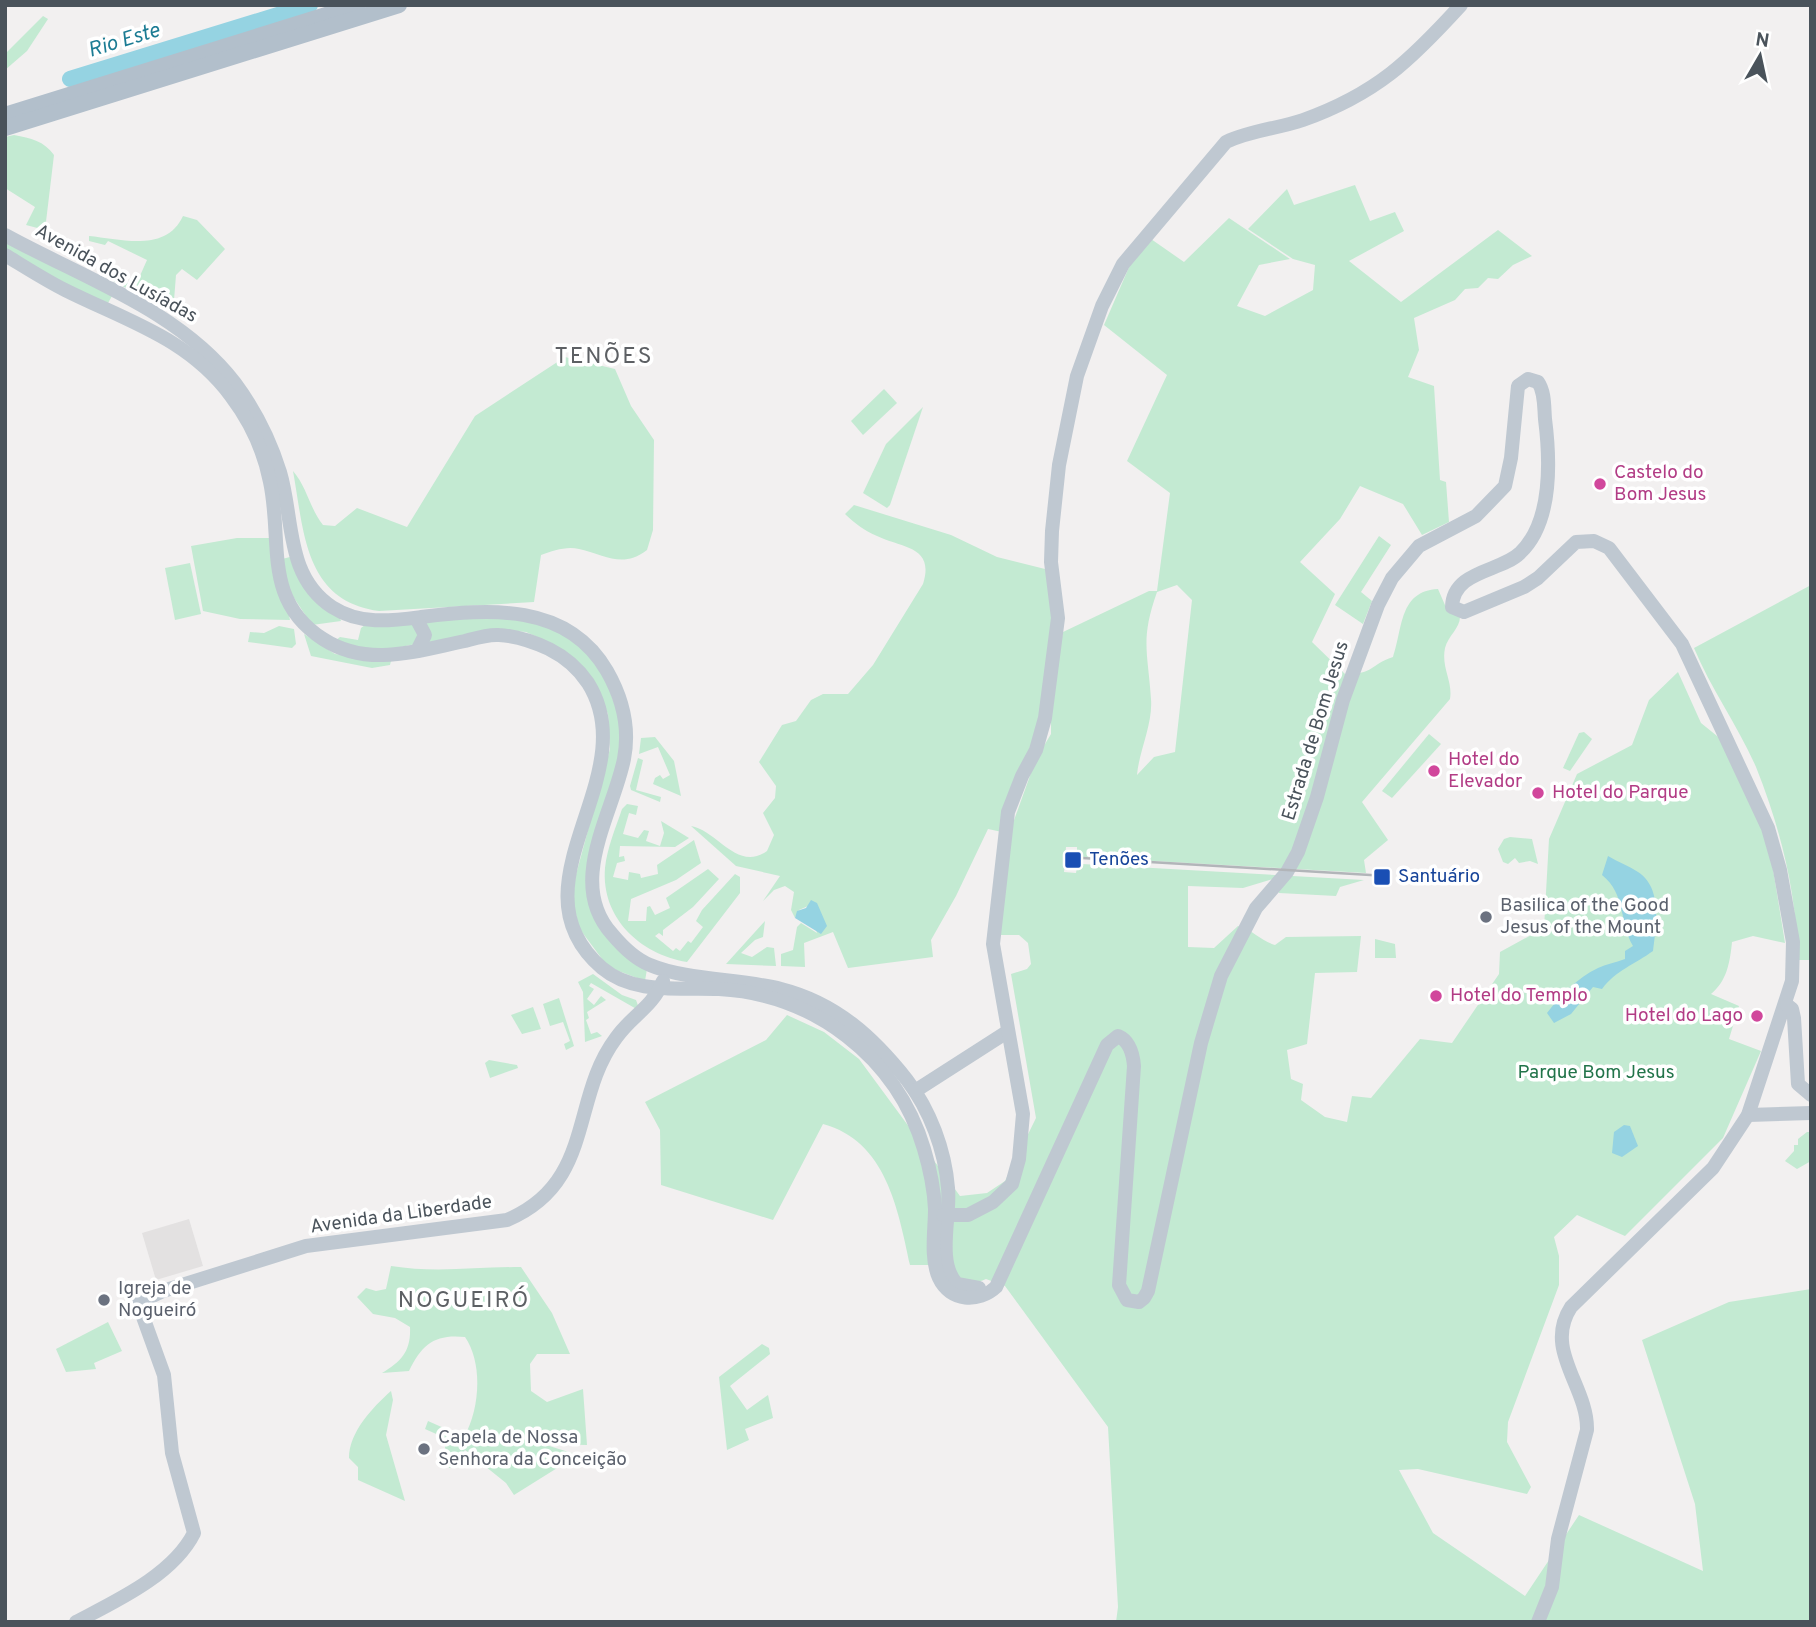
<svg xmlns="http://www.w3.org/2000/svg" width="1816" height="1627" font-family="Overpass,sans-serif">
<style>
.education{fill:#e3e1e1}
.green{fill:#c3ead2;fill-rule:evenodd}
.water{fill:#95d3e2}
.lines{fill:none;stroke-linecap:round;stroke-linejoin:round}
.river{stroke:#95d3e2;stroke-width:16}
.secondary{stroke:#bfc8d1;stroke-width:14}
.primary{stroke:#b2bfcb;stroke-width:16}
.rail{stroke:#b2b5b9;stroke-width:2.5}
.hotel-dot{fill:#d1479c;stroke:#fff;stroke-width:2.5}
.transit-dot{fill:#1a4fb4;stroke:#fff;stroke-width:2.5}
.worship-dot{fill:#6b7280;stroke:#fff;stroke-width:2.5}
.labels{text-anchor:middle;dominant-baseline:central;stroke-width:7;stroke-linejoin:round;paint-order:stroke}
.street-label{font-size:19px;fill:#4a535b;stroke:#fff}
.hotel-label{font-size:19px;fill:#b23c85;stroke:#fff;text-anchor:start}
.transit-label{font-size:19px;fill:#164399;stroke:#fff;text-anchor:start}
.worship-label{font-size:19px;fill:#5b616d;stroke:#fff;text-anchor:start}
.park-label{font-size:19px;fill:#22744a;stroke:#fff}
.water-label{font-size:21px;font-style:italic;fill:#1c7c94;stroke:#fff}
.quarter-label{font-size:23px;letter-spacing:2px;fill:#5d6064;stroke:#fff}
</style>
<rect width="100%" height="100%" fill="#f2f0f0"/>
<path class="education" d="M 189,1219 L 203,1266 L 156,1280 L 142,1233 Z"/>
<g class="green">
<path d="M 43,16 L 48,19 L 27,51 L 5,70 L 5,54 Z"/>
<path d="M 14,135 C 31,138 44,141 54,155 L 45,230 L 26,225 L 35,207 L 5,188 L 5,137 Z"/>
<path d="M 1355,185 L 1370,221 L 1395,212 L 1404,231 L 1349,261 L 1401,302 L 1498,230 L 1532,256 L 1513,265 L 1498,279 L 1488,278 L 1478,288 L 1465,289 L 1455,300 L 1414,318 L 1419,350 L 1408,377 L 1434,386 L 1440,480 L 1446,482 L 1449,522 L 1422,535 L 1403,504 L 1360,486 L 1340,519 L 1300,562 L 1335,594 L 1312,642 L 1345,674 C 1375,674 1369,665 1393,657 C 1403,628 1399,591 1438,589 L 1448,612 L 1460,617 C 1460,628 1448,636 1445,648 C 1441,668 1453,681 1450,699 L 1362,802 L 1388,840 L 1364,860 L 1366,873 L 1083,857 L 1083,854 L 1077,853 L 1077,847 L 1066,847 L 1064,872 L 1076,873 L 1077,867 L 1082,867 L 1082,864 L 1364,880 L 1340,887 L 1336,896 L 1279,893 L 1273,879 L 1243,888 L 1188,886 L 1188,947 L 1214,948 L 1238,926 C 1253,930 1261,941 1275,945 L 1286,937 L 1361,936 L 1357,972 L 1315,973 L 1307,1044 L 1287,1050 L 1291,1079 L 1303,1084 L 1301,1100 L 1325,1117 L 1347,1122 L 1352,1096 L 1371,1098 L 1420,1039 L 1452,1043 L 1499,974 L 1500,952 L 1544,928 L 1549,839 L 1577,774 L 1632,745 L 1649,700 L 1678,672 L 1701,723 L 1722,740 L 1761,826 L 1773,869 L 1785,943 L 1753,936 L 1732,942 C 1730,962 1727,981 1711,994 L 1739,1006 L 1729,1039 L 1761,1051 L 1723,1138 L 1625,1236 L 1577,1215 L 1554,1237 L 1559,1256 L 1559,1285 L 1508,1422 L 1507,1442 L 1531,1487 L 1527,1494 L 1418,1469 L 1399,1470 L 1433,1533 L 1525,1596 L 1579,1515 L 1703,1571 L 1695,1504 L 1642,1340 L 1729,1302 L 1811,1289 L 1811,1622 L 1116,1622 L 1118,1607 L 1108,1427 L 1005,1286 L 986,1279 C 971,1286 958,1282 952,1265 L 910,1265 C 898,1209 886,1141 823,1124 L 773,1220 L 661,1185 L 660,1130 L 645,1102 L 766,1040 L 787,1015 L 824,1032 L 859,1059 L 960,1196 L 987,1193 L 1005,1181 L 1036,1118 L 1011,974 L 1027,969 L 1031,964 L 1028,943 L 1019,935 L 1000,935 L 1013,823 L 1036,759 L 1051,734 L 1051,691 L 1063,632 L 1149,591 L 1157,591 L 1170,493 L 1127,461 L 1167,375 L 1104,325 L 1133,258 L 1151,239 L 1184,262 L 1229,218 L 1290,259 L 1259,265 L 1237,306 L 1265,316 L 1313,290 L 1315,265 L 1293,259 L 1248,229 L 1287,189 L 1294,205 ZM 1177,585 L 1192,600 L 1175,752 L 1154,757 L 1137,775 C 1139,751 1153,724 1151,699 C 1148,652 1140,640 1157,592 Z"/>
<path d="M 183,216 L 197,220 L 225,249 L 197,280 L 182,269 L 176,275 L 173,313 L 113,281 L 116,277 L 135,287 L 147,260 L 108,241 L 105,245 L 89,241 L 89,236 C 121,239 166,253 183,216 Z"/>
<path d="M 5,240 L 112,296 L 108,303 L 70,287 L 5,250 Z"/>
<path d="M 565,357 L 615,369 L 631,406 L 654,440 L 653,530 L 647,550 C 622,569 606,555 579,549 C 566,546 553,551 541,555 L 534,602 L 379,611 C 304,601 304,531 293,471 C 307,487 310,509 323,525 L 335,526 L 357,508 L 407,527 L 475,416 Z"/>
<path d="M 884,389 L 897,403 L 863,435 L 851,421 Z"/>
<path d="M 923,407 L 890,505 L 887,508 L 863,493 L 886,444 Z"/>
<path d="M 854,505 L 951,535 L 997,557 L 1049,570 L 1054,624 L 1040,728 L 1002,832 L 988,829 L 956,896 L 931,940 L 933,957 L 848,968 L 833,932 L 804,943 L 805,967 L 781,966 L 781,954 L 793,950 L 797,927 L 801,923 L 817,933 L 808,906 L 799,910 L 795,918 L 791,910 L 794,892 L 785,886 L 774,890 L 763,901 L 780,876 L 736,866 L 691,826 C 718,831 737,872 767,851 L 774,835 L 763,813 L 775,798 L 776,786 L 759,762 L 782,725 L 796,721 L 811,700 L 823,694 L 848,694 L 873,665 L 923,584 C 935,546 902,548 877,536 C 865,531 854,523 845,514 Z"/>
<path d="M 1379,536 L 1391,545 L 1361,592 L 1372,601 L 1363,624 L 1335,605 Z"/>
<path d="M 237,538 L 273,538 L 290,620 L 240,619 L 203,611 L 191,546 Z"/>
<path d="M 290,557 L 339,616 L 341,621 L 312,625 L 290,592 L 282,559 Z"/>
<path d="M 190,563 L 201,614 L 175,620 L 165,568 Z"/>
<path d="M 1811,585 L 1811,960 L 1797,960 C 1798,896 1780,827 1756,767 C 1738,726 1711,689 1694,648 Z"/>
<path d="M 498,615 L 552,626 L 584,649 L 605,677 L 620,720 L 620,751 L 590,897 L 647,969 L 645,981 L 608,967 L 579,928 L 571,893 L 610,749 L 608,714 L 597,688 L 553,644 L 526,632 L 493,629 L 425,644 L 425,622 Z"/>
<path d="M 413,623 L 420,629 L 416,644 L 375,652 L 335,641 L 340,637 L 358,640 L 361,628 L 365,625 Z"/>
<path d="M 279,626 L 294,629 L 296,644 L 292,648 L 248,642 L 250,632 L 264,633 Z"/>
<path d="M 304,634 L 335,654 L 391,661 L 390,665 L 372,668 L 311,656 Z"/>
<path d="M 1584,732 L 1592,739 L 1570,771 L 1563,768 L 1579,733 Z"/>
<path d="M 1429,734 L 1441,744 L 1392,798 L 1382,791 Z"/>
<path d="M 655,737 L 674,761 L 681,796 L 653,784 L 655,778 L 660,775 L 663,779 L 670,775 L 658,747 L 639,754 L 641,738 Z"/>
<path d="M 638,758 L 643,760 L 636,790 L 661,797 L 660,802 L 631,790 L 630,786 Z"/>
<path d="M 627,804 L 638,806 L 636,815 L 629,813 L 623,834 L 638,838 L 644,830 L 649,831 L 646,841 L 660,846 L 664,833 L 661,821 L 689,838 L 675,847 L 620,846 L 619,857 L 624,856 L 625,861 L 617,863 L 613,877 L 628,880 L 629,872 L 640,874 L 641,878 L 658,874 L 657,865 L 694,840 L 701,863 L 676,880 L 631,899 L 628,921 L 646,921 L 647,907 L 650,906 L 655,915 L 670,908 L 666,898 L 708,869 L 719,879 L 693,907 L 663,930 L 663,936 L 659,933 L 655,936 L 673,951 L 676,948 L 680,951 L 688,941 L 691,943 L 703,927 L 696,921 L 702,910 L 735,874 L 740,877 L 740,893 L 687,962 C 640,954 601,918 605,868 C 607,848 616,827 622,809 Z"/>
<path d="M 1510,837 L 1532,839 L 1538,864 L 1530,861 L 1519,863 L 1515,858 L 1508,864 L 1503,862 L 1498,849 L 1504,839 Z"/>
<path d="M 765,921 L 763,937 L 755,940 L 741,953 L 752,957 L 767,947 L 774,948 L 776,966 L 726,964 Z"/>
<path d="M 1375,939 L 1395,944 L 1396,958 L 1375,958 Z"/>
<path d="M 593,974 L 622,995 L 636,1000 L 640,1011 L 591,983 L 589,986 L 594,989 L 587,999 L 594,1005 L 601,996 L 606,1000 L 587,1012 L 589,1018 L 586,1020 L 591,1034 L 597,1032 L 602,1036 L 585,1042 L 583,992 L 578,982 Z"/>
<path d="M 559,998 L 574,1046 L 566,1050 L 564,1044 L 570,1041 L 563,1022 L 550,1026 L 543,1004 Z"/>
<path d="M 533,1007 L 541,1029 L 522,1034 L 511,1015 Z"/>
<path d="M 489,1060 L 517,1065 L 518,1068 L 490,1078 L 485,1063 Z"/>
<path d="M 1807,1132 L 1811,1132 L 1811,1161 L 1797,1169 L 1785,1161 L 1794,1151 L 1794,1145 L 1798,1145 L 1798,1139 Z"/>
<path d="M 391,1266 C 434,1273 476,1267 521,1267 L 552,1313 L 570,1354 L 537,1354 L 530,1364 L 531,1391 L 547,1402 L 583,1389 L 587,1445 L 543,1444 L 578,1455 L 514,1495 L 506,1483 L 465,1450 L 462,1454 L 463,1467 L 449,1468 L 443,1437 L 425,1429 L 428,1421 L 464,1437 C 480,1409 483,1363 465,1337 C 435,1334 422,1344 409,1371 L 382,1373 C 402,1361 411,1351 410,1327 L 395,1318 L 373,1314 L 357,1297 L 366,1288 L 376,1291 L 386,1289 Z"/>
<path d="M 108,1322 L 122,1351 L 94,1363 L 96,1369 L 66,1372 L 56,1349 Z"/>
<path d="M 762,1344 L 769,1348 L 770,1354 L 730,1386 L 747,1410 L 768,1395 L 773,1418 L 745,1429 L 749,1440 L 727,1450 L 719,1377 Z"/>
<path d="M 391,1391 L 393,1400 L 386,1435 L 405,1501 L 358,1480 L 358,1467 L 349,1458 C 349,1432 373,1407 391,1391 Z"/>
</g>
<g class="water">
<path d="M 1608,856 C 1618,862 1629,866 1638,872 C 1663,888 1656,926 1653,951 C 1635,964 1615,971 1602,989 L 1593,987 L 1571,1014 L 1554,1023 L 1547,1013 C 1561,995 1577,978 1598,968 C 1606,964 1615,963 1625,959 L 1625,951 L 1633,946 C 1619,922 1626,894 1602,875 Z"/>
<path d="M 811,900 L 817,903 L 827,926 L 821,934 L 795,918 L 797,911 L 806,908 Z"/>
<path d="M 1624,1125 L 1630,1126 L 1638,1146 L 1622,1157 L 1612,1153 L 1614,1132 Z"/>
</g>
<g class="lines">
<path class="river" d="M 70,79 L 310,5"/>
<g class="secondary">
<path d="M 5,235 C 83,278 179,310 235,383 C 255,410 270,440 280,472 C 294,519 285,576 332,607 C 360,625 390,621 421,617 C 489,609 567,602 607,671 C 623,699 630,728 624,759 C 613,814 566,883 612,934 C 622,946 635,959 650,965 C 685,980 742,979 781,989 C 836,1003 873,1037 907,1080 C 930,1110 945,1150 948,1188 C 951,1217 936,1262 957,1284 L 979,1288"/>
<path d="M 5,255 C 25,267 45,280 65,290 C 127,321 188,338 231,396 C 250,421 264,451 270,482 C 283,542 262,600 323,639 C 368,668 416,651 465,641 C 476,638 488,634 499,635 C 516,636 534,642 549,649 C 565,657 578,668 588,683 C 647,777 506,885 602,968 C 634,995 680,987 719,989 C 814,994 897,1057 924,1149 C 930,1169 934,1188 935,1209 C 935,1230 930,1258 939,1278 C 950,1302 979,1303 996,1287 L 1107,1045 L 1118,1036 C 1130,1041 1133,1054 1134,1066 L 1119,1285 L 1127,1300 L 1139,1302 L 1144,1298 L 1148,1291 L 1201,1043 L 1221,976 L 1256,908 L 1287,872 L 1298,852 L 1317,797 L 1343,700 L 1378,605 L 1392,578 L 1419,546 L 1476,516 L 1505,486 L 1511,458 L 1518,386 L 1528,379 L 1538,382 C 1545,392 1544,407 1545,419 C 1550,458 1553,522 1520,553 C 1501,572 1453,570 1452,607 L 1464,612 L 1524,587 L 1538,578 L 1576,542 L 1594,541 L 1609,548 L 1682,644 L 1768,828 L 1780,870 L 1793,942 L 1792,981 L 1748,1115 L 1713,1168 L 1571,1307 C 1543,1350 1588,1386 1587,1430 L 1558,1539 L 1552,1587 L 1538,1622"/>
<path d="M 416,618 L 425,635 L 417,651"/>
<path d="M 1787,1005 L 1792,1009 L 1794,1018 L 1798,1084 L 1811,1095"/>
<path d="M 915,1091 L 1007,1032"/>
<path d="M 1748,1115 L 1811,1113"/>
<path d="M 943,1215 L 968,1215 L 993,1202 L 1012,1184 L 1019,1159 L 1023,1114 L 993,944 L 1008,812 L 1022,776 L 1036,750 L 1045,718 L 1058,618 L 1051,562 L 1052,531 L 1059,465 L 1077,376 L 1102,306 L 1123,264 L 1226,142 C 1251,130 1277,129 1303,120 C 1376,94 1410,61 1461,5"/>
<path d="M 76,1622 C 116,1601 173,1575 194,1533 L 172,1453 L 164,1375 L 138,1303 L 163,1291 L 306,1246 L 507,1220 C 595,1183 570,1099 616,1038 C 632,1015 652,1008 663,981"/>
</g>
<g class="primary">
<path d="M 5,115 L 358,5"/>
<path d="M 5,128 L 399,5"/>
</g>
<path class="rail" d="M 1082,858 L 1387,876"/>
</g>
<g class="hotel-dot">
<circle cx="1600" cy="484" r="7"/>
<circle cx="1434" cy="771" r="7"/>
<circle cx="1538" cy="793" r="7"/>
<circle cx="1436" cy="996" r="7"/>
<circle cx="1757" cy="1016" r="7"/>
</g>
<g class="transit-dot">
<rect x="1064" y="851" width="18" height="18" rx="3.5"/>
<rect x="1373" y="868" width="18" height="18" rx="3.5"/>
</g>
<g class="worship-dot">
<circle cx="1486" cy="917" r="7"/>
<circle cx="104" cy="1300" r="7"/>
<circle cx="424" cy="1449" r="7"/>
</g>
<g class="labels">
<g class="street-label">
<text transform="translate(116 274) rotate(29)">Avenida dos Lusíadas</text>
<text transform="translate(1316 731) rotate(-73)">Estrada de Bom Jesus</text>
<text transform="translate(401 1215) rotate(-8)">Avenida da Liberdade</text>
</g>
<g class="hotel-label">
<text x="1614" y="473">Castelo do<tspan x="1614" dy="22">Bom Jesus</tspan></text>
<text x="1448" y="760">Hotel do<tspan x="1448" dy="22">Elevador</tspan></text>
<text x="1552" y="793">Hotel do Parque</text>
<text x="1450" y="996">Hotel do Templo</text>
<text x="1743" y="1016" text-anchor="end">Hotel do Lago</text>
</g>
<g class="transit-label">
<text x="1089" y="860">Tenões</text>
<text x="1398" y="877">Santuário</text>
</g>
<g class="worship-label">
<text x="1500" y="906">Basilica of the Good<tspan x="1500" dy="22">Jesus of the Mount</tspan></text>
<text x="118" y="1289">Igreja de<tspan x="118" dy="22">Nogueiró</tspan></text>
<text x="438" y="1438">Capela de Nossa<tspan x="438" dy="22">Senhora da Conceição</tspan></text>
</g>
<g class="park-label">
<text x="1596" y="1073">Parque Bom Jesus</text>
</g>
<g class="water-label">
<text transform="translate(124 41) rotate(-17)">Rio Este</text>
</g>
<g class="quarter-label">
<text x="604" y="357">TENÕES</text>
<text x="464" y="1301">NOGUEIRÓ</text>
</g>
</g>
<rect width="1816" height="1627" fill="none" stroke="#4a535b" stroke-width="14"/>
<g transform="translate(1760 56) rotate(9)" stroke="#ffffff" stroke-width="5" paint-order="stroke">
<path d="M0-5L12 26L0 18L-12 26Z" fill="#4a535b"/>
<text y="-10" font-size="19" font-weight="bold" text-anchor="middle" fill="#4a535b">N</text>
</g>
</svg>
